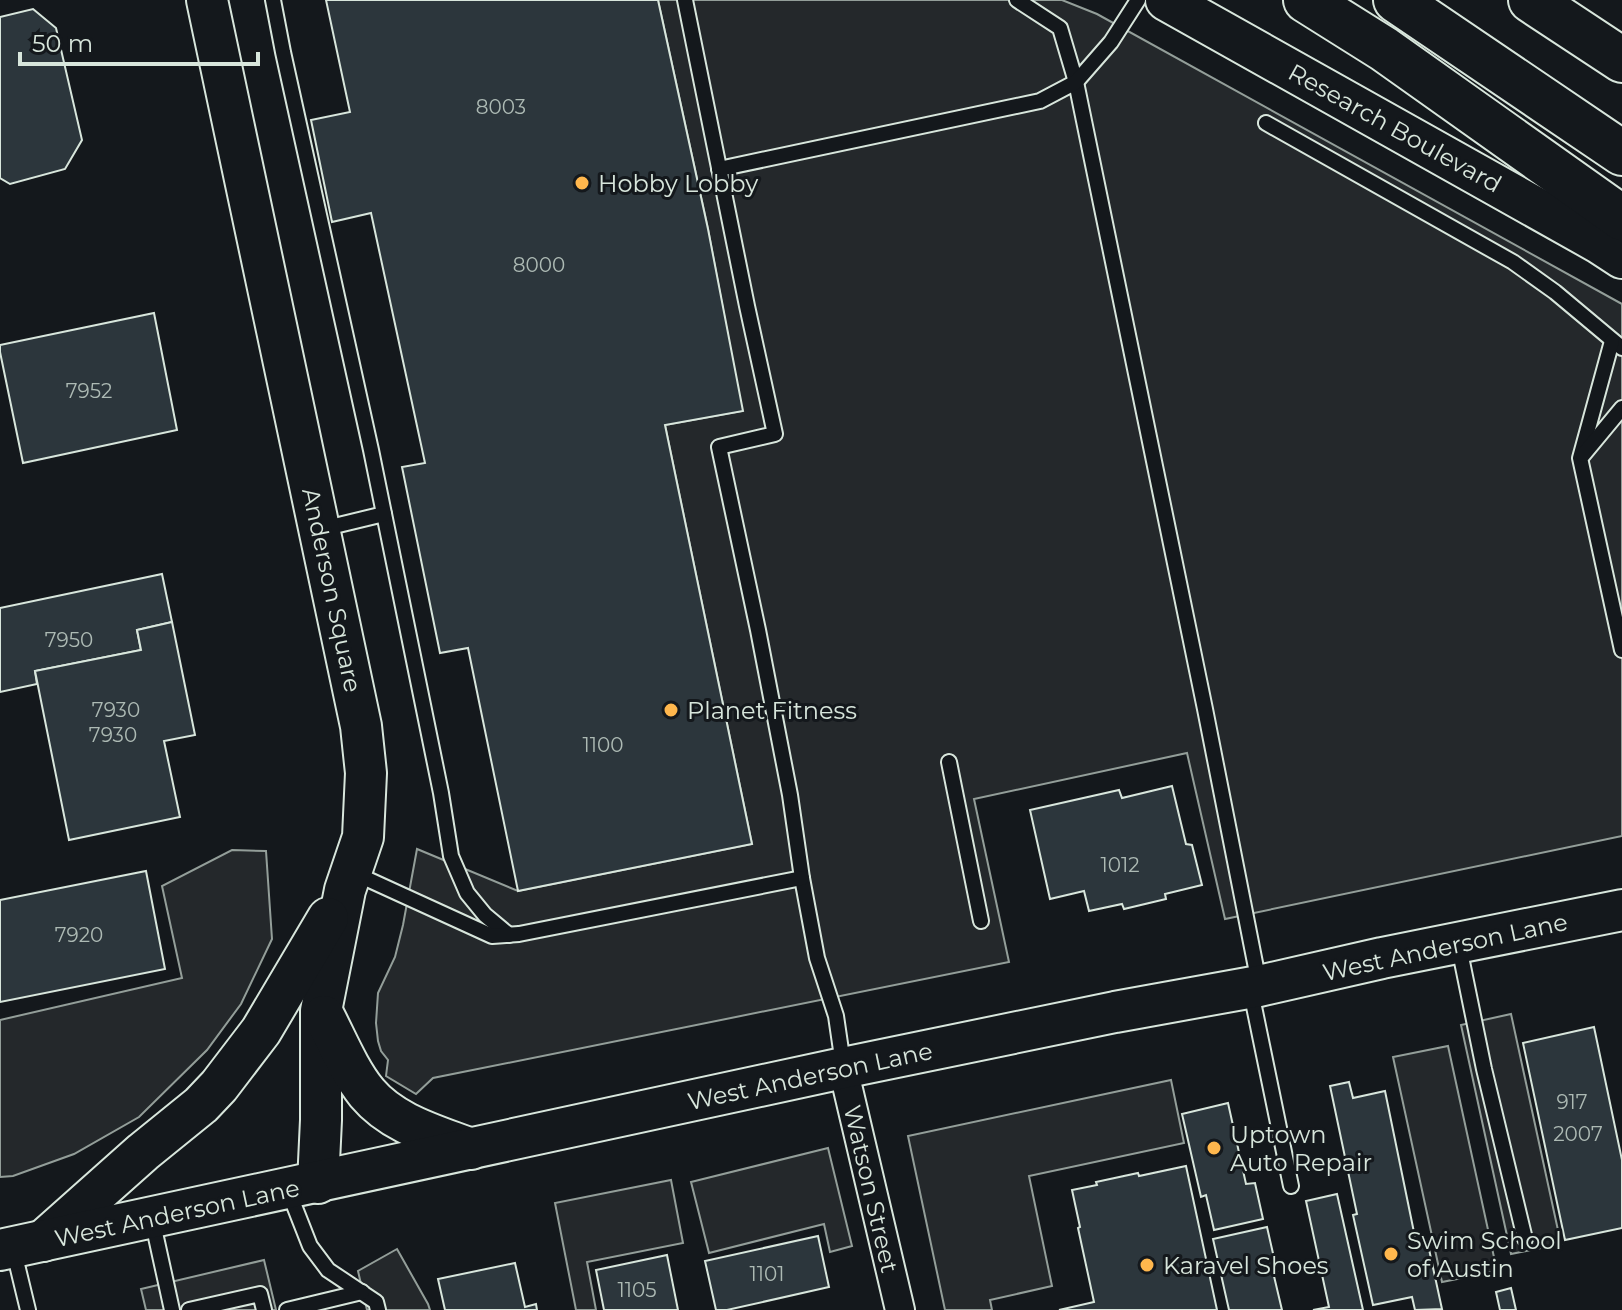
<svg xmlns="http://www.w3.org/2000/svg" width="1622" height="1310" font-family="Montserrat,sans-serif">
<style>
.parking{fill:#24282b;stroke:#939e99;stroke-width:2}
.building{fill:#2c363c;stroke:#d8e6dc;stroke-width:2}
.lines{fill:none;stroke-linecap:round;stroke-linejoin:round}
.service-casing{stroke:#d8e6dc;stroke-width:18}
.minor-casing{stroke:#d8e6dc;stroke-width:32}
.secondary-casing{stroke:#d8e6dc;stroke-width:44}
.motorway-casing{stroke:#d8e6dc;stroke-width:48}
.service{stroke:#14181c;stroke-width:14}
.minor{stroke:#14181c;stroke-width:28}
.secondary{stroke:#14181c;stroke-width:40}
.motorway{stroke:#14181c;stroke-width:44}
.poi-dot{fill:#ffb74d;stroke:#14181c;stroke-width:3}
.labels{text-anchor:middle;dominant-baseline:central;stroke-width:6;stroke-linejoin:round;paint-order:stroke}
.number-label{font-size:20px;fill:#adbab4}
.street-label{font-size:24px;fill:#d8e6dc;stroke:#14181c}
.poi-label{font-size:24px;fill:#d8e6dc;stroke:#14181c;text-anchor:start}
</style>
<rect width="100%" height="100%" fill="#14181c"/>
<g class="parking">
<path d="M 658,0 L 1062,0 L 1097,14 L 1622,304 L 1622,836 L 1225,919 L 1187,753 L 974,799 L 1009,962 L 433,1078 L 416,1094 L 386,1076 L 388,1060 L 381,1051 L 378,1041 L 376,1023 L 378,993 L 395,957 L 403,925 L 417,849 L 518,891 L 752,844 L 665,425 L 742,411 L 708,229 Z"/>
<path d="M 232,850 L 266,851 L 272,939 L 241,1004 L 207,1050 L 139,1117 L 74,1154 L 13,1176 L 0,1177 L 0,1020 L 182,978 L 162,886 Z"/>
<path d="M 1511,1014 L 1561,1244 L 1511,1254 L 1461,1025 Z"/>
<path d="M 1448,1046 L 1497,1271 L 1442,1282 L 1393,1057 Z"/>
<path d="M 1171,1080 L 1184,1143 L 1029,1176 L 1052,1286 L 990,1300 L 992,1310 L 945,1310 L 908,1136 Z"/>
<path d="M 828,1148 L 852,1246 L 830,1252 L 824,1224 L 709,1253 L 691,1182 Z"/>
<path d="M 671,1180 L 683,1243 L 587,1262 L 596,1310 L 576,1310 L 555,1203 Z"/>
<path d="M 397,1249 L 428,1304 L 430,1310 L 367,1310 L 358,1271 Z"/>
<path d="M 264,1260 L 276,1310 L 146,1310 L 141,1289 Z"/>
</g>
<g class="building">
<path d="M 326,0 L 658,0 L 708,229 L 743,411 L 665,425 L 752,844 L 518,891 L 468,648 L 440,653 L 402,467 L 425,463 L 371,213 L 332,222 L 311,120 L 350,112 Z"/>
<path d="M 33,9 L 56,28 L 82,140 L 65,169 L 10,184 L 0,178 L 0,17 Z"/>
<path d="M 154,313 L 177,430 L 23,463 L 0,352 L 0,345 Z"/>
<path d="M 162,574 L 172,622 L 137,630 L 141,650 L 35,671 L 37,684 L 0,692 L 0,608 Z"/>
<path d="M 172,622 L 195,735 L 164,741 L 180,817 L 69,840 L 35,671 L 141,650 L 137,630 Z"/>
<path d="M 1172,786 L 1186,844 L 1192,845 L 1202,885 L 1165,894 L 1166,899 L 1124,909 L 1122,904 L 1089,911 L 1084,891 L 1050,899 L 1030,810 L 1119,790 L 1122,798 Z"/>
<path d="M 146,871 L 165,969 L 0,1002 L 0,900 Z"/>
<path d="M 1594,1027 L 1622,1160 L 1622,1228 L 1565,1240 L 1523,1043 Z"/>
<path d="M 1349,1082 L 1353,1098 L 1385,1091 L 1416,1242 L 1427,1240 L 1442,1309 L 1415,1310 L 1412,1297 L 1373,1305 L 1353,1215 L 1357,1214 L 1330,1086 Z"/>
<path d="M 1228,1103 L 1246,1184 L 1255,1183 L 1263,1219 L 1214,1230 L 1206,1195 L 1201,1197 L 1182,1114 Z"/>
<path d="M 1186,1166 L 1217,1310 L 1059,1310 L 1094,1302 L 1078,1228 L 1080,1227 L 1072,1190 L 1097,1185 L 1096,1182 L 1138,1173 L 1139,1176 Z"/>
<path d="M 1337,1194 L 1363,1310 L 1313,1310 L 1329,1307 L 1306,1201 Z"/>
<path d="M 1267,1227 L 1277,1271 L 1273,1272 L 1282,1310 L 1229,1310 L 1213,1239 Z"/>
<path d="M 818,1236 L 829,1287 L 727,1310 L 716,1310 L 705,1261 Z"/>
<path d="M 667,1255 L 678,1310 L 604,1310 L 596,1270 Z"/>
<path d="M 515,1263 L 525,1307 L 536,1304 L 537,1310 L 445,1310 L 438,1279 Z"/>
<path d="M 1511,1288 L 1516,1310 L 1500,1310 L 1496,1292 Z"/>
</g>
<g class="lines">
<g class="service-casing">
<g id="service">
<path d="M 273,0 L 283,52 L 371,450 L 441,793 L 451,856 L 467,893 L 485,915 L 509,935"/>
<path d="M 685,0 L 747,306 L 775,434 L 719,447 L 758,630 L 790,795 L 802,878 L 817,958 L 836,1016 L 843,1064"/>
<path d="M 1017,0 L 1060,28 L 1076,82 L 1205,709 L 1259,983"/>
<path d="M 1266,123 L 1513,262 L 1555,292 L 1622,348"/>
<path d="M 719,169 L 1040,101 L 1076,82 L 1111,42 L 1138,0"/>
<path d="M 1612,341 L 1580,458 L 1622,650"/>
<path d="M 1583,455 L 1622,408"/>
<path d="M 322,529 L 384,514"/>
<path d="M 949,762 L 981,921"/>
<path d="M 354,873 L 492,936 L 519,934 L 802,878"/>
<path d="M 1459,947 L 1484,1069 L 1525,1239"/>
<path d="M 1251,992 L 1291,1186"/>
<path d="M 288,1190 L 310,1246 L 328,1270 L 376,1302 L 378,1310"/>
<path d="M 152,1219 L 172,1310"/>
<path d="M 13,1248 L 28,1310"/>
<path d="M 189,1310 L 260,1294 L 264,1310"/>
<path d="M 287,1310 L 362,1292"/>
</g>
</g>
<g class="minor-casing">
<path id="minor" d="M 843,1068 L 900,1310"/>
</g>
<g class="secondary-casing">
<g id="secondary">
<path d="M 207,0 L 361,726 L 366,773 L 363,837 L 345,890 L 321,1011 L 321,1120 L 318,1183"/>
<path d="M 1166,0 L 1599,243 L 1622,258"/>
<path d="M 324,1016 C 337,1041 349,1071 367,1093 C 393,1124 435,1135 471,1149"/>
<path d="M 43,1241 L 143,1152 L 201,1105 L 219,1086 L 261,1031 L 328,918"/>
<path d="M 0,1250 L 843,1068 L 1115,1012 L 1259,986 L 1382,958 L 1622,910"/>
</g>
</g>
<g class="motorway-casing">
<g id="motorway">
<path d="M 1306,0 L 1384,49 L 1622,218"/>
<path d="M 1396,0 L 1622,153"/>
<path d="M 1531,0 L 1622,60"/>
</g>
</g>
<use href="#service" class="service"/>
<use href="#minor" class="minor"/>
<use href="#secondary" class="secondary"/>
<use href="#motorway" class="motorway"/>
</g>
<g class="poi-dot">
<circle cx="582" cy="183" r="8"/>
<circle cx="671" cy="710" r="8"/>
<circle cx="1214" cy="1148" r="8"/>
<circle cx="1391" cy="1254" r="8"/>
<circle cx="1147" cy="1265" r="8"/>
</g>
<g class="labels">
<g class="number-label">
<text x="501" y="107">8003</text>
<text x="539" y="265">8000</text>
<text x="89" y="391">7952</text>
<text x="69" y="640">7950</text>
<text x="116" y="710">7930</text>
<text x="113" y="735">7930</text>
<text x="603" y="745">1100</text>
<text x="1120" y="865">1012</text>
<text x="79" y="935">7920</text>
<text x="1572" y="1102">917</text>
<text x="1578" y="1134">2007</text>
<text x="767" y="1274">1101</text>
<text x="637" y="1290">1105</text>
</g>
<g class="street-label">
<text transform="translate(1395 128) rotate(29)">Research Boulevard</text>
<text transform="translate(332 590) rotate(78)">Anderson Square</text>
<text transform="translate(1445 947) rotate(-12)">West Anderson Lane</text>
<text transform="translate(810 1076) rotate(-12)">West Anderson Lane</text>
<text transform="translate(871 1189) rotate(77)">Watson Street</text>
<text transform="translate(177 1213) rotate(-12)">West Anderson Lane</text>
</g>
<g class="poi-label">
<text x="598" y="183">Hobby Lobby</text>
<text x="687" y="710">Planet Fitness</text>
<text x="1230" y="1134">Uptown<tspan x="1230" dy="28">Auto Repair</tspan></text>
<text x="1407" y="1240">Swim School<tspan x="1407" dy="28">of Austin</tspan></text>
<text x="1163" y="1265">Karavel Shoes</text>
</g>
</g>
<path d="M20 52v12h238v-12" fill="none" stroke="#d8e6dc" stroke-width="4"/>
<text x="32" y="52" font-size="24" fill="#d8e6dc" stroke="#14181c" stroke-width="6" paint-order="stroke">50 m</text>
</svg>
